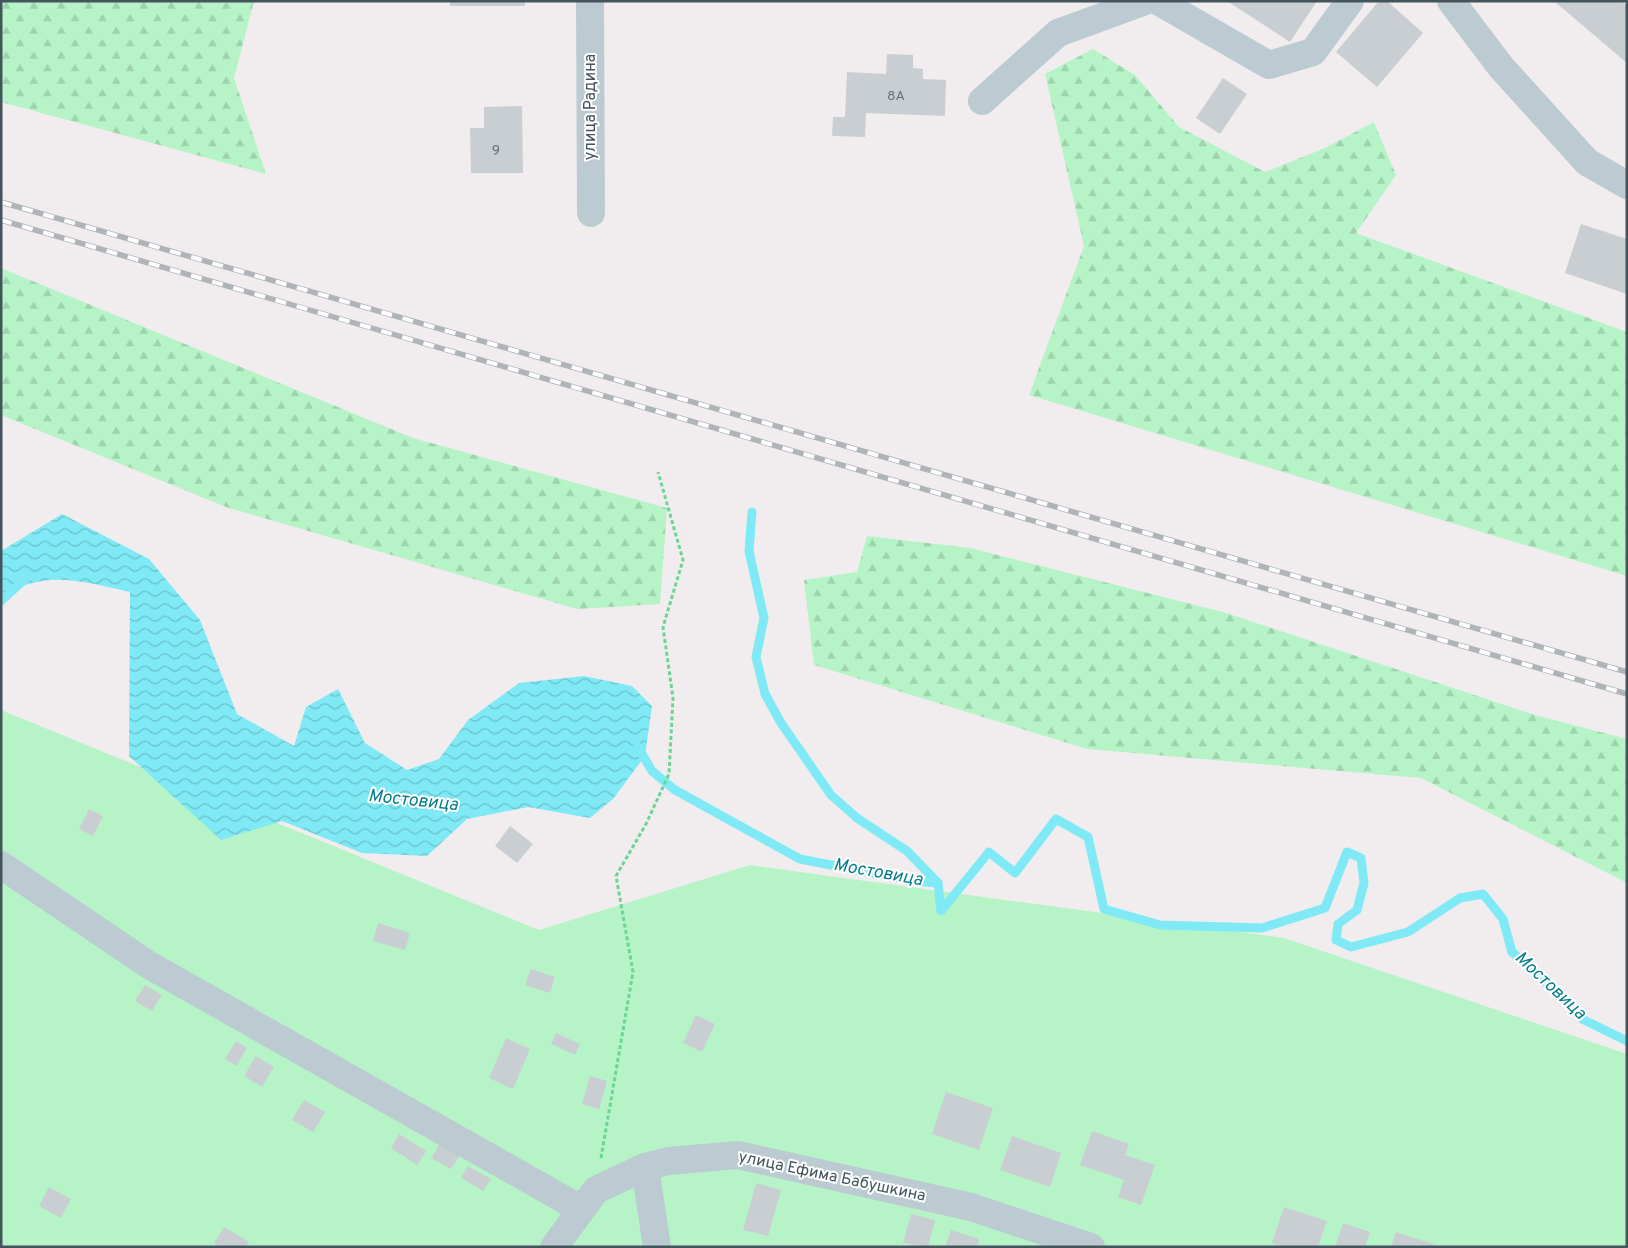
<svg xmlns="http://www.w3.org/2000/svg" width="1628" height="1248" font-family="Overpass,sans-serif">
<style>
.green{fill:#b6f4c7}
.forest{fill:url(#forest-firs)}
.water{fill:url(#water-waves)}
.lines{fill:none;stroke-linecap:round;stroke-linejoin:round}
.stream{stroke:#7feaf5;stroke-width:9}
.building{fill:#c9ced3}
.path{stroke:#6bd595;stroke-width:3;stroke-dasharray:4 2.5;stroke-linecap:butt}
.minor{stroke:#bccbd2;stroke-width:28}
.rail-casing{stroke:#afb4b9;stroke-width:5.5}
.rail{stroke:#fff;stroke-width:4;stroke-dasharray:11;stroke-linecap:butt}
.labels{text-anchor:middle;dominant-baseline:central;stroke-width:4;stroke-linejoin:round;paint-order:stroke}
.number-label{font-size:14px;fill:#65727a}
.street-label{font-size:16px;fill:#44545d;stroke:#fff}
.water-label{font-size:18px;font-style:italic;fill:#047e8b;stroke:#fff}
</style>
<defs>
<pattern id="forest-firs" width="22" height="20" patternUnits="userSpaceOnUse" patternTransform="scale(1.25)"><rect width="22" height="20" fill="#b6f4c7"/><path d="M5 1l3.5 6h-7zM16 11l3.5 6h-7z" fill="#9ed3ad"/></pattern>
<pattern id="water-waves" width="16" height="10" patternUnits="userSpaceOnUse" patternTransform="scale(1.25)"><rect width="16" height="10" fill="#7feaf5"/><path d="M0 5q4-4 8 0t8 0" fill="none" stroke="#6ac0ca"/></pattern>
</defs>
<rect width="100%" height="100%" fill="#f1edee"/>
<path class="green" d="M 1,710 L 539,930 L 750,865 L 1284,938 L 1627,1054 L 1627,1247 L 1,1247 Z"/>
<g class="forest">
<path d="M 1,1 L 254,1 L 234,78 L 266,174 L 1,102 Z"/>
<path d="M 1093,49 L 1135,75 L 1179,127 L 1265,172 L 1325,148 L 1374,122 L 1396,175 L 1356,233 L 1627,332 L 1627,576 L 1029,395 L 1084,246 L 1045,74 Z"/>
<path d="M 1,268 L 413,438 L 667,508 L 660,604 L 577,609 L 226,507 L 1,415 Z"/>
<path d="M 867,536 L 970,548 L 1223,612 L 1535,715 L 1627,739 L 1627,883 L 1421,778 L 1087,749 L 814,665 L 804,580 L 857,572 Z"/>
</g>
<path class="water" d="M 62,514 L 149,559 L 200,620 L 237,714 L 294,746 L 306,707 L 338,689 L 365,743 L 407,770 L 439,759 L 468,720 L 519,683 L 584,676 L 632,686 L 652,706 L 645,756 L 613,799 L 590,818 L 528,807 L 467,819 L 427,856 L 362,853 L 282,821 L 221,840 L 129,756 L 130,592 C 84,582 43,568 1,598 L 1,551 Z"/>
<g class="lines">
<g class="stream">
<path d="M 752,512 L 749,551 L 764,618 L 756,657 L 765,694 L 781,723 L 831,795 L 857,818 L 907,851 L 938,883"/>
<path d="M 1,601 L 25,579"/>
<path d="M 638,747 L 652,771 L 675,790 L 800,859 L 913,881 L 938,883 L 941,911 L 989,852 L 1015,873 L 1056,819 L 1088,837 L 1104,909 L 1160,925 L 1262,928 L 1325,908 L 1347,852 L 1361,858 L 1364,883 L 1357,910 L 1338,924 L 1336,940 L 1351,947 L 1408,932 L 1460,898 L 1483,894 L 1503,919 L 1512,952 L 1538,974 L 1582,1019 L 1627,1041"/>
</g>
</g>
<g class="building">
<rect x="450" y="1" width="75" height="5"/>
<path d="M 1227,1 L 1317,1 L 1290,42 Z"/>
<path d="M 1379,1 L 1387,1 L 1423,33 L 1377,87 L 1336,52 Z"/>
<path d="M 1554,1 L 1621,1 L 1627,6 L 1627,63 Z"/>
<path d="M 887,54 L 913,55 L 913,68 L 923,69 L 923,79 L 946,80 L 945,116 L 866,113 L 865,137 L 832,136 L 833,117 L 845,117 L 847,72 L 886,74 Z"/>
<path d="M 1223,78 L 1247,94 L 1220,134 L 1196,118 Z"/>
<path d="M 522,106 L 523,173 L 471,173 L 470,128 L 484,128 L 484,107 Z"/>
<path d="M 1581,224 L 1627,239 L 1627,294 L 1565,273 Z"/>
<path d="M 89,809 L 103,816 L 93,836 L 79,829 Z"/>
<path d="M 510,826 L 533,844 L 517,863 L 495,846 Z"/>
<path d="M 378,923 L 410,933 L 405,950 L 373,941 Z"/>
<path d="M 531,969 L 555,977 L 550,993 L 525,985 Z"/>
<path d="M 145,985 L 162,995 L 152,1011 L 135,1001 Z"/>
<path d="M 696,1015 L 715,1024 L 702,1052 L 683,1043 Z"/>
<path d="M 556,1033 L 580,1044 L 575,1055 L 551,1044 Z"/>
<path d="M 506,1038 L 530,1049 L 513,1089 L 489,1078 Z"/>
<path d="M 236,1041 L 247,1048 L 236,1066 L 225,1059 Z"/>
<path d="M 256,1056 L 274,1067 L 262,1087 L 244,1076 Z"/>
<path d="M 590,1076 L 607,1081 L 599,1109 L 582,1104 Z"/>
<path d="M 946,1092 L 993,1108 L 979,1150 L 932,1134 Z"/>
<path d="M 304,1100 L 325,1112 L 313,1132 L 292,1120 Z"/>
<path d="M 1092,1131 L 1129,1144 L 1125,1155 L 1155,1165 L 1141,1205 L 1118,1197 L 1124,1180 L 1080,1165 Z"/>
<path d="M 399,1134 L 426,1151 L 417,1165 L 391,1148 Z"/>
<path d="M 1012,1136 L 1061,1153 L 1050,1187 L 1000,1170 Z"/>
<path d="M 441,1142 L 461,1154 L 451,1169 L 431,1158 Z"/>
<path d="M 468,1166 L 491,1179 L 483,1191 L 461,1178 Z"/>
<path d="M 756,1183 L 781,1190 L 768,1236 L 743,1230 Z"/>
<path d="M 49,1187 L 71,1199 L 61,1218 L 39,1206 Z"/>
<path d="M 1284,1207 L 1327,1221 L 1318,1247 L 1284,1247 L 1272,1243 Z"/>
<path d="M 911,1214 L 935,1220 L 928,1247 L 903,1243 Z"/>
<path d="M 1343,1223 L 1370,1232 L 1365,1247 L 1335,1247 Z"/>
<path d="M 224,1227 L 249,1242 L 246,1247 L 220,1247 L 214,1243 Z"/>
<path d="M 951,1230 L 979,1239 L 977,1247 L 945,1247 Z"/>
<path d="M 1396,1232 L 1439,1246 L 1439,1247 L 1391,1247 Z"/>
</g>
<g class="lines">
<path class="path" d="M 601,1158 L 633,972 L 616,876 L 646,824 L 669,774 L 673,698 L 663,627 L 683,560 L 658,472"/>
<g class="minor">
<path d="M 590,1 L 591,213"/>
<path d="M 1158,1 L 1269,65 L 1313,52 L 1350,1"/>
<path d="M 1451,1 L 1501,67 L 1587,162 L 1627,185"/>
<path d="M 982,101 L 1058,33 L 1145,1"/>
<path d="M 1,865 L 149,965 L 581,1209"/>
<path d="M 645,1167 L 657,1247"/>
<path d="M 554,1247 L 596,1190 L 645,1167 L 668,1161 L 738,1155 L 971,1207 L 1091,1247"/>
</g>
<g class="rail-casing">
<g id="rail">
<path d="M 1,202 L 1627,672"/>
<path d="M 1,220 L 1627,694"/>
</g>
</g>
<use href="#rail" class="rail"/>
</g>
<g class="labels">
<g class="number-label">
<text x="896" y="96">8А</text>
<text x="496" y="150">9</text>
</g>
<g class="street-label">
<text transform="translate(591 107) rotate(-90)">улица Радина</text>
<text transform="translate(832 1177) rotate(12)">улица Ефима Бабушкина</text>
</g>
<g class="water-label">
<text transform="translate(413 801) rotate(6)">Мостовица</text>
<text transform="translate(878 873) rotate(10)">Мостовица</text>
<text transform="translate(1550 986) rotate(43)">Мостовица</text>
</g>
</g>
<rect width="1628" height="1248" fill="none" stroke="#44545d" stroke-width="5"/>
</svg>
